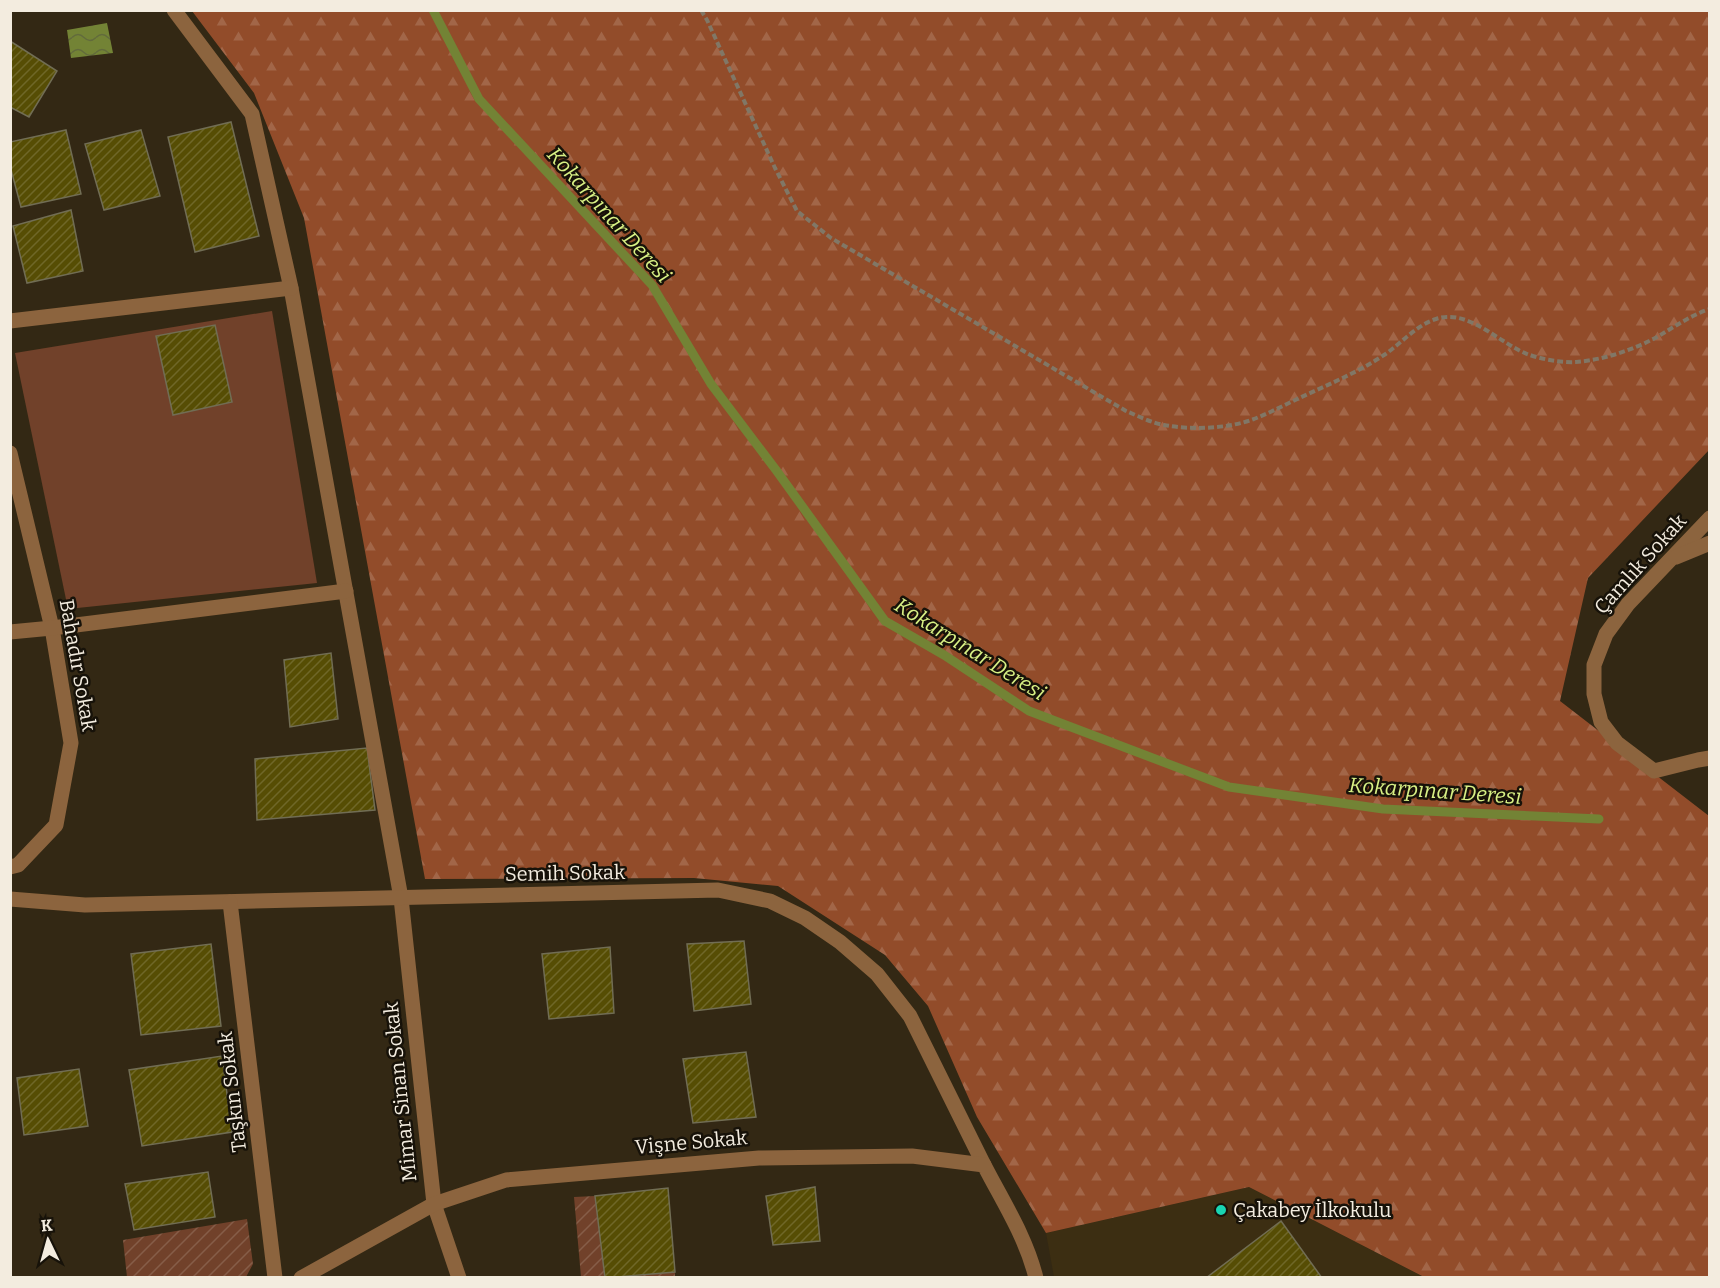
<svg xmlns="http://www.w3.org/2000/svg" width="1720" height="1288" font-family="Bitter,serif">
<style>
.built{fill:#3c2e12}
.grass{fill:#71412a}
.forest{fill:url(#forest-firs)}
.garden{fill:url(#garden-furrows)}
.water{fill:url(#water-waves)}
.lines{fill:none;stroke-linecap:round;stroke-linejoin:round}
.stream{stroke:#738335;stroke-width:9}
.building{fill:url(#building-hatch);stroke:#716d54;stroke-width:1.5}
.path{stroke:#817766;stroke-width:4;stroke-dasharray:6 3;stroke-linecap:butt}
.minor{stroke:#8c643e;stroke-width:15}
.poi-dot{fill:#19d5b2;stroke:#171209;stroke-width:2}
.labels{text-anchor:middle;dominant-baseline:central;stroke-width:5;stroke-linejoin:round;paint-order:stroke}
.street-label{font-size:20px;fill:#f3ecdf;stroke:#171209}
.poi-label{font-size:20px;fill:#f3ecdf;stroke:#171209;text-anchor:start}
.water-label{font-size:21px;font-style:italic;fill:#d9f185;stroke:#171209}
</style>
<defs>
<pattern id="forest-firs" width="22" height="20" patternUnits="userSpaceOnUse" patternTransform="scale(1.5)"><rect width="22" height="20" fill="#924c2a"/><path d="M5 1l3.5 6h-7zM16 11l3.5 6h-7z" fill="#a26648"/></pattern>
<pattern id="garden-furrows" width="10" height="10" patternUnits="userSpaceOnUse" patternTransform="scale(1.5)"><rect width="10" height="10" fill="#71412a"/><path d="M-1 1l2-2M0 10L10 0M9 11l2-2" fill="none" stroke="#865d48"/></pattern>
<pattern id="water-waves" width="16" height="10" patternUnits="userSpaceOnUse" patternTransform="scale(1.5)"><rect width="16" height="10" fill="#738335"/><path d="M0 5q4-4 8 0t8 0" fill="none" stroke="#626b3b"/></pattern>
<pattern id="building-hatch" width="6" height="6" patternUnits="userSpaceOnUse" patternTransform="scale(1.5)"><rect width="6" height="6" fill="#564d04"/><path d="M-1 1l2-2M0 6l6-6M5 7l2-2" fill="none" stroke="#6f6728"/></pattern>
</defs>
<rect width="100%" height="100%" fill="#332814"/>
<path class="built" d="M 1249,1187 L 1424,1277 L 1054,1277 L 1046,1233 Z"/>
<path class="grass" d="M 272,311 L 317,583 L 68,609 L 15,353 Z"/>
<path class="forest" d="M 192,11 L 1709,11 L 1709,450 L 1588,578 L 1560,701 L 1709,816 L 1709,1277 L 1424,1277 L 1249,1187 L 1046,1233 L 977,1117 L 928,1006 L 885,955 L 778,886 L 694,878 L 425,879 L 304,218 L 254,93 Z"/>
<g class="garden">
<path d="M 595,1196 L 605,1277 L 581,1277 L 574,1197 Z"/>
<path d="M 247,1219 L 253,1264 L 246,1277 L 127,1277 L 123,1240 Z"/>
<path d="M 675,1272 L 675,1277 L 606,1277 Z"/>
</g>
<path class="water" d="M 107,23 L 113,53 L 71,58 L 67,30 Z"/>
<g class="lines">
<path class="stream" d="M 433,10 L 479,99 L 652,285 L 711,384 L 776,470 L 885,621 L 944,655 L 1029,711 L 1229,787 L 1383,809 L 1599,819"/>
</g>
<g class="building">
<path d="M 10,41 L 57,71 L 29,117 L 10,107 Z"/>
<path d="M 231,122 L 259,236 L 195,252 L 168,137 Z"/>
<path d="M 66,130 L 81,194 L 21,207 L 10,166 L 10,142 Z"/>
<path d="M 141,130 L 160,196 L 104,210 L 85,144 Z"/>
<path d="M 71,210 L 83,271 L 27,283 L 13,226 Z"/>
<path d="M 215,325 L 232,402 L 173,415 L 156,336 Z"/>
<path d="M 331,653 L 338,719 L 290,727 L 284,660 Z"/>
<path d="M 367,748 L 375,810 L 257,820 L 255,759 Z"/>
<path d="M 744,941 L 751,1004 L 694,1011 L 687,944 Z"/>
<path d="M 211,944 L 221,1026 L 141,1035 L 131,954 Z"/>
<path d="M 610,947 L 614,1013 L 549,1019 L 542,954 Z"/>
<path d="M 746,1052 L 756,1117 L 693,1123 L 683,1059 Z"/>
<path d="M 222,1056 L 232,1132 L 142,1146 L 129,1070 Z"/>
<path d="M 79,1069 L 88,1126 L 24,1135 L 17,1078 Z"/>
<path d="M 208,1172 L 215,1217 L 134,1230 L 125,1184 Z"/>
<path d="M 815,1187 L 820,1241 L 773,1245 L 766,1196 Z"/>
<path d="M 668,1188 L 675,1272 L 605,1278 L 595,1196 Z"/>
<path d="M 1281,1221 L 1322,1278 L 1206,1278 Z"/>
</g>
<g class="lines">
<path class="path" d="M 701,10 L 707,20 L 775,168 L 797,211 L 831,238 L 1126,411 C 1138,416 1152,423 1164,425 C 1192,430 1227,429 1254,419 C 1272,412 1290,402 1308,394 C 1334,382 1360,371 1384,355 C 1402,343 1415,326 1436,319 C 1468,308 1499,343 1527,354 C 1541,359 1560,363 1576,362 C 1603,360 1633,350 1657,337 C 1674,327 1691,315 1710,309"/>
<g class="minor">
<path d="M 174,10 L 252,114 L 291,288 L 401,898 L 434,1204 L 459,1278"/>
<path d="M 10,321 L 291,288"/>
<path d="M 10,453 L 52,628 L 71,743 L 56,825 L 18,865 L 10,867"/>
<path d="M 1710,518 L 1628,604 L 1606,634 L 1594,665 L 1594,694 L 1601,722 L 1617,743 L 1654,771 L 1698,760 L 1710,758"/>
<path d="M 1676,557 L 1710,543"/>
<path d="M 10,632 L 52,628 L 346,591"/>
<path d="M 10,899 L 85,905 L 718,890 L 770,901 L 805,918 L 840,942 L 877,974 L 910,1016 L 984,1165"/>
<path d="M 230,902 L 275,1278"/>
<path d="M 301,1278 L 434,1204 L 506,1180 L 759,1158 L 912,1156 L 984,1165 C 1003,1202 1026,1237 1036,1278"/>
</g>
</g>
<circle class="poi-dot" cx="1221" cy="1210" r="6"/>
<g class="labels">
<g class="street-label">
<text transform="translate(1640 564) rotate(-48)">Çamlık Sokak</text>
<text transform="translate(78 665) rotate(80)">Bahadır Sokak</text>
<text transform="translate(565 873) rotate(-1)">Semih Sokak</text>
<text transform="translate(232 1092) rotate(-97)">Taşkın Sokak</text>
<text transform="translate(400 1092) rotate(-96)">Mimar Sinan Sokak</text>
<text transform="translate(691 1142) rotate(-5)">Vişne Sokak</text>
</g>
<g class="poi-label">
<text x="1233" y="1210">Çakabey İlkokulu</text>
</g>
<g class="water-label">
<text transform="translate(609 215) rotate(48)">Kokarpınar Deresi</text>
<text transform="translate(970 649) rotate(32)">Kokarpınar Deresi</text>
<text transform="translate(1435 791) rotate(4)">Kokarpınar Deresi</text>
</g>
</g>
<rect width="1720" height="1288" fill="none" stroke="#f3ecdf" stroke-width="24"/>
<g transform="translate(48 1240) rotate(355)" stroke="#171209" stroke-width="4.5" paint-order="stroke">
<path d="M0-4.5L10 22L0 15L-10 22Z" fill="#f3ecdf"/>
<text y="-9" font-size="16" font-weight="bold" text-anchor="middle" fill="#f3ecdf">K</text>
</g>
</svg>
